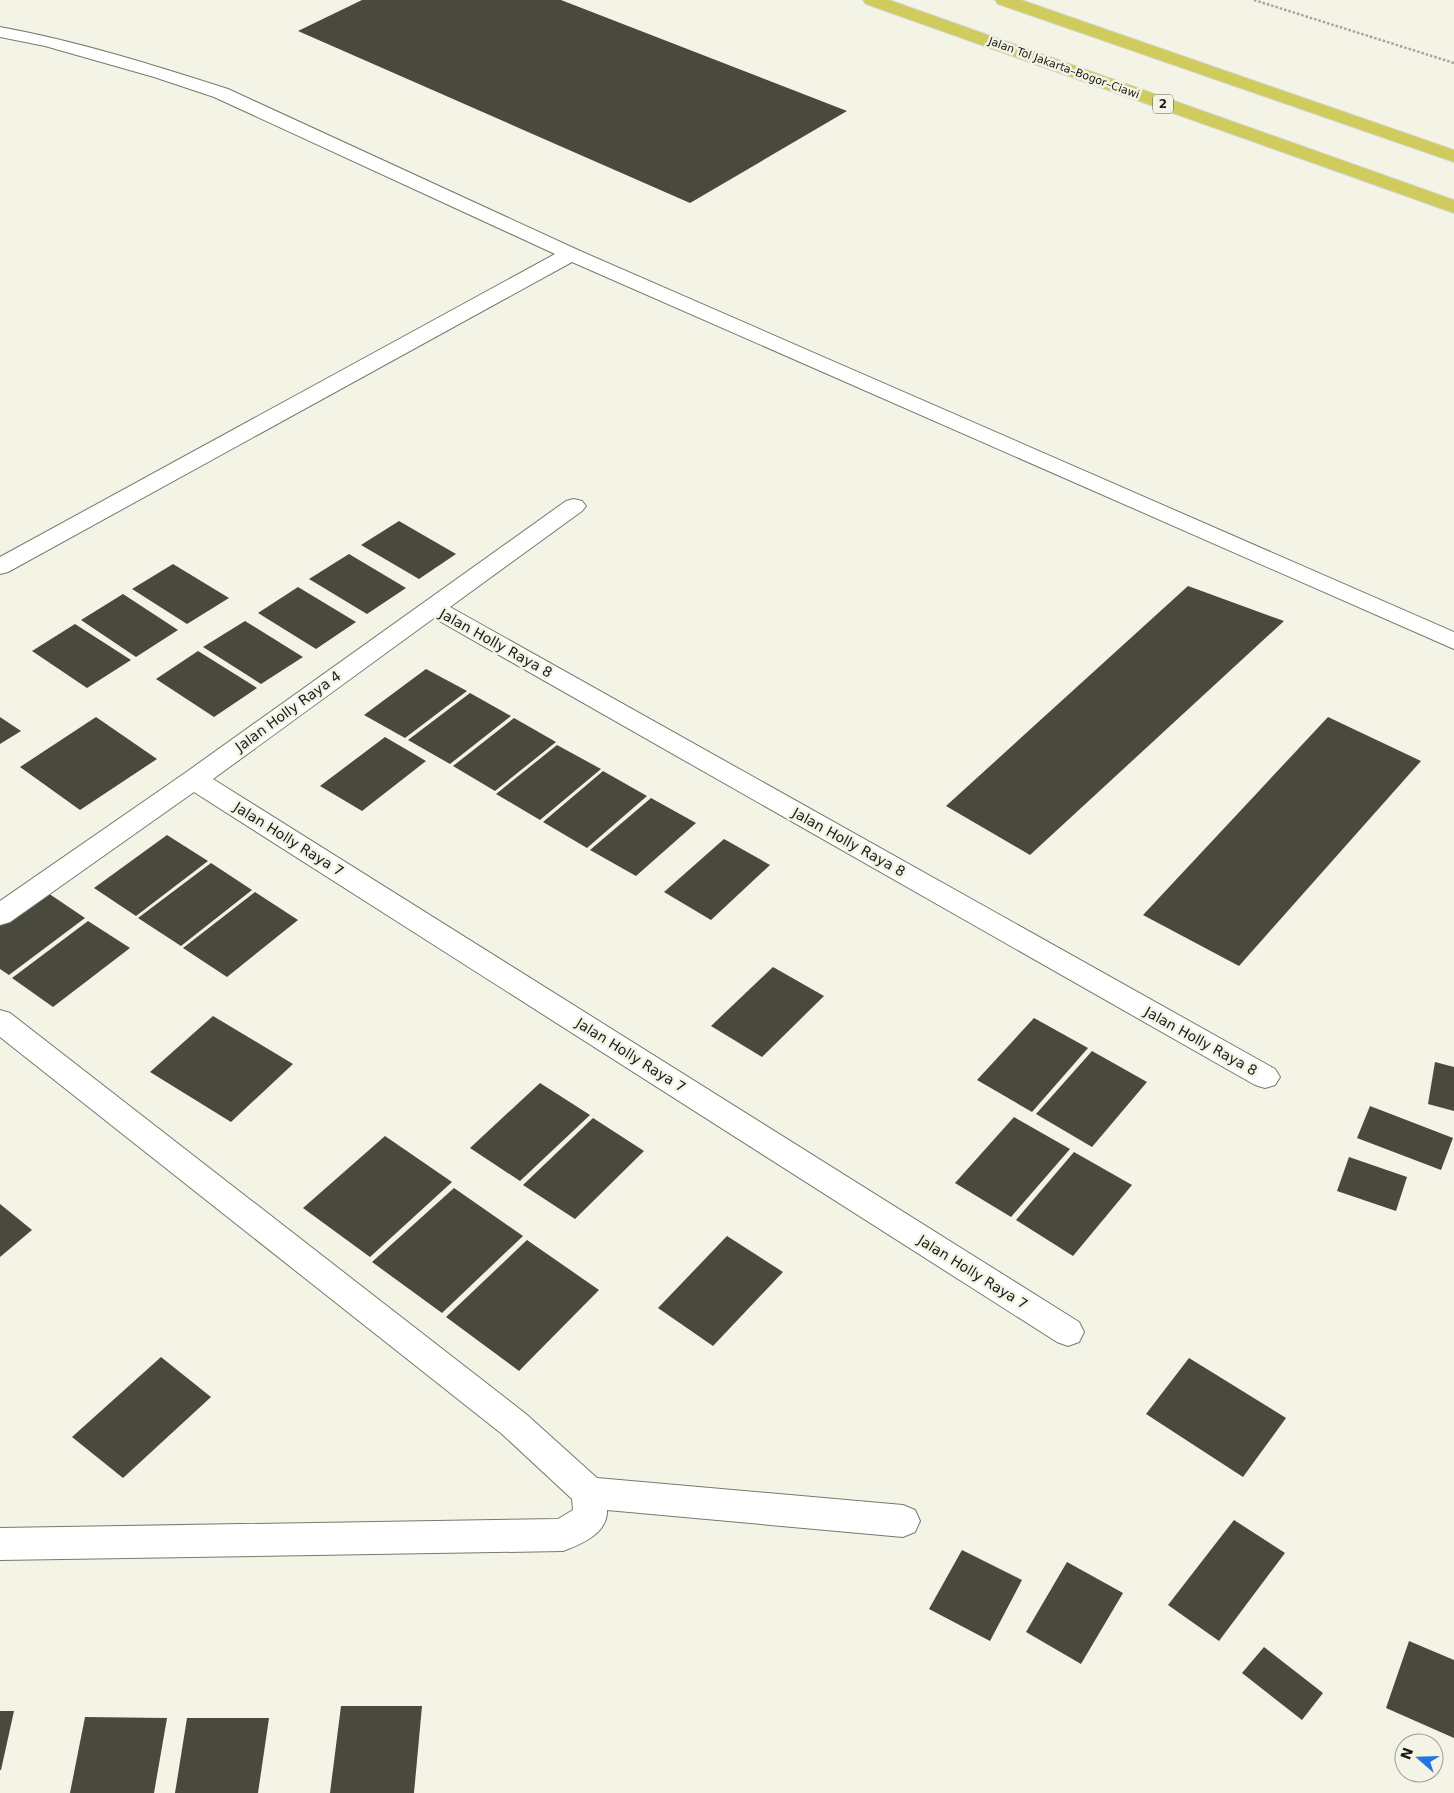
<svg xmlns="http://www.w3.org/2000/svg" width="1454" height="1793" font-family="'DejaVu Sans',sans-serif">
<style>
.building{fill:#49493e}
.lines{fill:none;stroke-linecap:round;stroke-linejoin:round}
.minor-casing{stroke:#78796c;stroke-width:2}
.highway-casing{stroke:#d6d6d5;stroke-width:2}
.path{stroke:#a5a59a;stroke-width:2.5;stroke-dasharray:2.5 2;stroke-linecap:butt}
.minor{fill:#fff;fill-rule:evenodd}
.highway{fill:#cfcb5d;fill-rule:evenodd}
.labels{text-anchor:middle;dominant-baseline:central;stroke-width:5;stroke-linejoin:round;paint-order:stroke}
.far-street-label{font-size:11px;fill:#1b1b17;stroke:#f4f4e6}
.shield{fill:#f4f4e6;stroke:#5c5c55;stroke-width:1}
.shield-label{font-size:12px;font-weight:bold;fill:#1b1b17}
.street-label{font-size:14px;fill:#1b1b17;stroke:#f4f4e6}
</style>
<rect width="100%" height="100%" fill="#f4f4e6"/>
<g class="building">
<path d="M 362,0 L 561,0 L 847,111 L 690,203 L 298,31 Z"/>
<path d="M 399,521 L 456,554 L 419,579 L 361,545 Z"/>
<path d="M 349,554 L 406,588 L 367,614 L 309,579 Z"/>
<path d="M 173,564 L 229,598 L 187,624 L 132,589 Z"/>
<path d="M 1188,586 L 1284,621 L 1030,855 L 946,806 Z"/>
<path d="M 298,587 L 356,622 L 316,649 L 258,613 Z"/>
<path d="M 123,594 L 178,630 L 136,657 L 81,620 Z"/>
<path d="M 245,621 L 303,657 L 261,684 L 203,647 Z"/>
<path d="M 75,624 L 131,660 L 87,688 L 32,651 Z"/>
<path d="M 198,651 L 257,688 L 214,717 L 156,679 Z"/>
<path d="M 426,669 L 467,691 L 405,738 L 364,715 Z"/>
<path d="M 470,693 L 511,716 L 450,764 L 408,740 Z"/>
<path d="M 0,717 L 21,731 L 0,744 Z"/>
<path d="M 96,717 L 157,759 L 80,810 L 20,767 Z"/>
<path d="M 1328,717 L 1421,761 L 1239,966 L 1143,915 Z"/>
<path d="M 514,718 L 556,742 L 495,791 L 453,766 Z"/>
<path d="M 385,737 L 426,761 L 362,811 L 320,786 Z"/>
<path d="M 557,745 L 601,769 L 540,820 L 496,794 Z"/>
<path d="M 603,771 L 647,796 L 587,848 L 543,822 Z"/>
<path d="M 651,798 L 696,823 L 636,876 L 590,850 Z"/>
<path d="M 167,835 L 208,861 L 136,916 L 94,888 Z"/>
<path d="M 724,839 L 770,865 L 711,920 L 664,892 Z"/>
<path d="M 211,863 L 252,890 L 181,946 L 138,918 Z"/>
<path d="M 45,891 L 85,918 L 9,975 L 0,969 L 0,924 Z"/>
<path d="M 255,892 L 298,920 L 227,977 L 183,948 Z"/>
<path d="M 88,921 L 130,948 L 53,1007 L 12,978 Z"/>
<path d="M 773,967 L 824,996 L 762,1057 L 711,1026 Z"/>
<path d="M 213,1016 L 293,1064 L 231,1122 L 150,1072 Z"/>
<path d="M 1034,1018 L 1088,1048 L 1032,1112 L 977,1080 Z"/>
<path d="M 1092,1051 L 1147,1082 L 1092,1147 L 1036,1114 Z"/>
<path d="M 1435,1062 L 1454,1067 L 1454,1111 L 1428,1104 Z"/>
<path d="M 540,1083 L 590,1115 L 520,1181 L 470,1148 Z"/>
<path d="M 1370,1106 L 1453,1138 L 1441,1170 L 1357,1138 Z"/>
<path d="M 1014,1117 L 1070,1149 L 1011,1217 L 955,1183 Z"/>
<path d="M 593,1118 L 644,1151 L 575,1219 L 523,1185 Z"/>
<path d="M 385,1136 L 452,1182 L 370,1257 L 303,1208 Z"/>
<path d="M 1074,1152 L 1132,1185 L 1073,1256 L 1016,1220 Z"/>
<path d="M 1349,1157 L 1407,1177 L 1396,1211 L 1337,1191 Z"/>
<path d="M 454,1188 L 523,1236 L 442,1313 L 372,1262 Z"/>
<path d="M 0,1204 L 32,1230 L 0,1257 Z"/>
<path d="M 727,1236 L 783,1272 L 713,1346 L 658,1308 Z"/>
<path d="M 527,1240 L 599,1290 L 519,1371 L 446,1317 Z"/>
<path d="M 161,1357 L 211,1397 L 123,1478 L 72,1437 Z"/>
<path d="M 1189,1358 L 1286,1418 L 1243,1477 L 1146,1414 Z"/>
<path d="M 1234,1520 L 1285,1553 L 1219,1641 L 1168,1605 Z"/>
<path d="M 962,1550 L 1022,1580 L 990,1641 L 929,1609 Z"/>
<path d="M 1067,1562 L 1123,1593 L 1081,1664 L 1026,1632 Z"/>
<path d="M 1409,1641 L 1454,1660 L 1454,1738 L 1386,1708 Z"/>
<path d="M 1264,1647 L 1323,1693 L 1302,1720 L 1242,1673 Z"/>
<path d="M 341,1706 L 422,1706 L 414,1793 L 330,1793 Z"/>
<path d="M 0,1711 L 14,1711 L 1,1770 L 0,1770 Z"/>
<path d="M 85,1717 L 167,1718 L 154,1793 L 70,1793 Z"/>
<path d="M 187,1718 L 269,1718 L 258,1793 L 175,1793 Z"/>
</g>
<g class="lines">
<g class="minor-casing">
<g id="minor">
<path d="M 0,27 C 77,41 153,65 228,89 L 578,250 L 1454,632 L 1454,649 L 572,262 L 8,572 L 0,574 L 0,557 L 555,254 L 214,97 L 154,77 L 45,46 L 0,37 Z"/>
<path d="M 574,499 L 582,501 L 586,506 L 582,511 L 450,607 L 1275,1069 L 1280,1077 L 1275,1085 L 1265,1088 L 1255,1085 L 434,618 L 213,779 L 1079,1322 L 1084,1332 L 1079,1342 L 1068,1346 L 1057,1342 L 194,792 L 10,922 L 0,925 L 0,901 L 185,773 L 566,501 Z"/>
<path d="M 0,1010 L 10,1013 L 526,1414 L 597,1478 L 903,1505 L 915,1510 L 920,1521 L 915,1532 L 903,1537 L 607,1510 C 608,1533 582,1544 563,1551 L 0,1560 L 0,1528 L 558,1519 L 573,1510 L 572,1499 L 502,1434 L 0,1037 Z"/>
</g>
</g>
<g class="highway-casing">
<g id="highway">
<path d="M 863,0 L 889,0 L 1454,200 L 1454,213 L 866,4 Z"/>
<path d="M 995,0 L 1021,0 L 1454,150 L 1454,162 L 998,4 Z"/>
</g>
</g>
<path class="path" d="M 1254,0 L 1454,63"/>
<use href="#minor" class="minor"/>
<use href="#highway" class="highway"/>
</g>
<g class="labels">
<g class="far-street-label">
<text transform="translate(1064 68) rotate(20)">Jalan Tol Jakarta–Bogor–Ciawi</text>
</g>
<rect class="shield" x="1153" y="94.5" width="20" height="19" rx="4"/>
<g class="shield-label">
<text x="1163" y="104">2</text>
</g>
<g class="street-label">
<text transform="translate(496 643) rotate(29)">Jalan Holly Raya 8</text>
<text transform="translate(288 711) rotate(-36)">Jalan Holly Raya 4</text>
<text transform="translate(289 839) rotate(32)">Jalan Holly Raya 7</text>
<text transform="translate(849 842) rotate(29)">Jalan Holly Raya 8</text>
<text transform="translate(1201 1041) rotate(29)">Jalan Holly Raya 8</text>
<text transform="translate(631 1055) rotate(32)">Jalan Holly Raya 7</text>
<text transform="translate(973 1272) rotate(32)">Jalan Holly Raya 7</text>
</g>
</g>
<g transform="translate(1419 1758) rotate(290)"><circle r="24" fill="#f4f4e6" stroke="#9d9d93"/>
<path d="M0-4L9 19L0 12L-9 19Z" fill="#2475e0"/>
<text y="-8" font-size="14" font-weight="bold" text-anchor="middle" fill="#1b1b17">N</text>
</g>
</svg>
